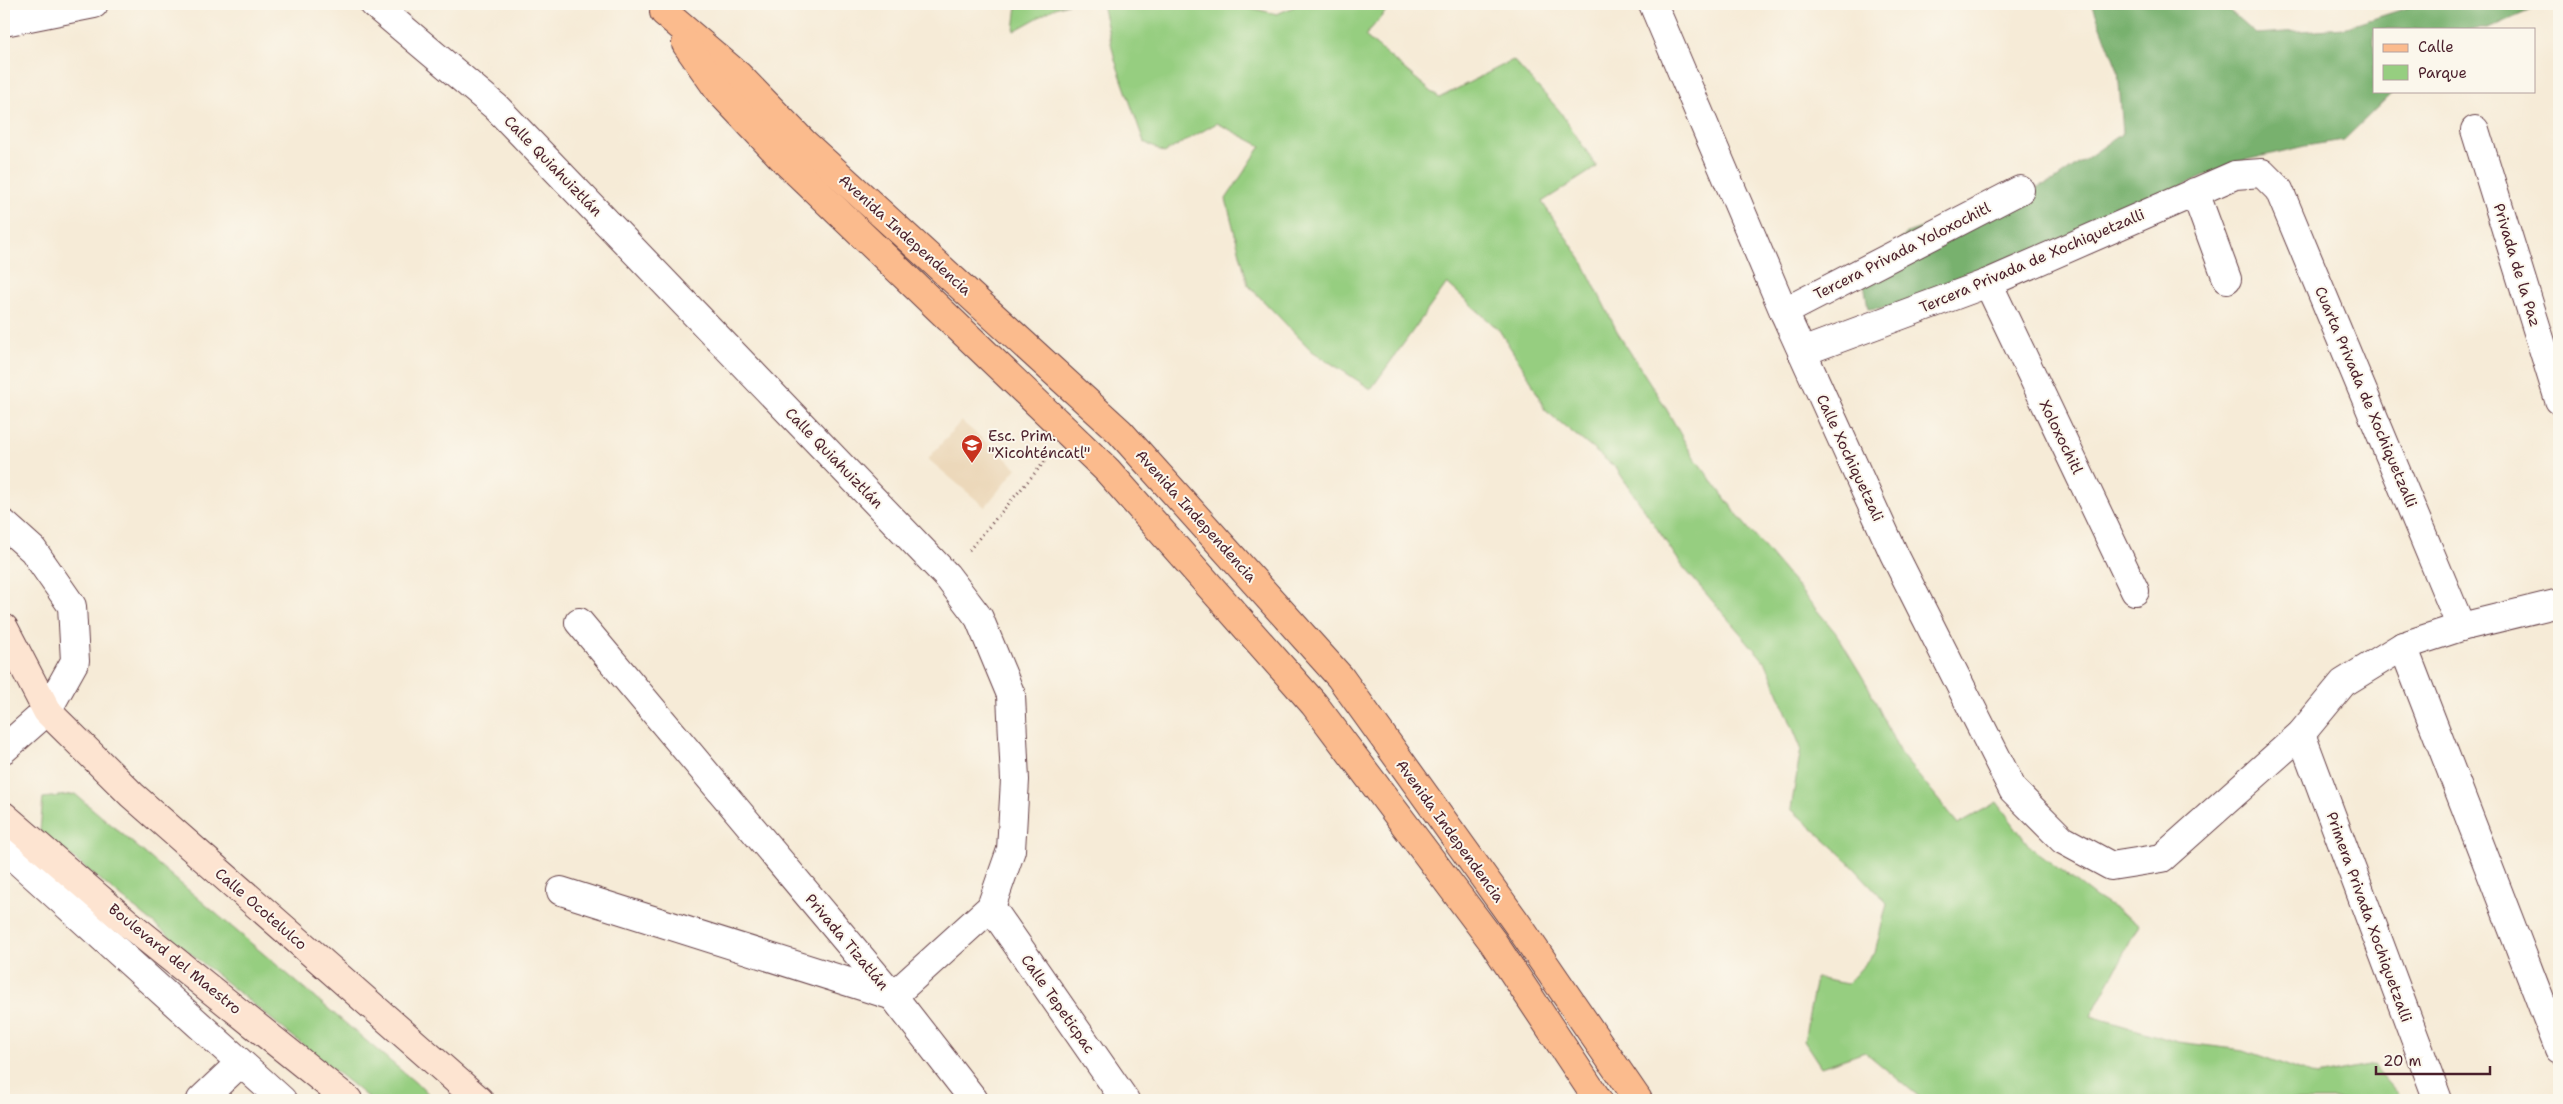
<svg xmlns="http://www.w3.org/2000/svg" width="2563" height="1104" font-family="'Shantell Sans',sans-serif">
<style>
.built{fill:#ecd8ba}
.green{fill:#96ce80;stroke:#707656}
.forest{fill:#78b16e;stroke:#61684c}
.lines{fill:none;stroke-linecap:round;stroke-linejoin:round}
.minor-casing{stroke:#643e45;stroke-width:30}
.secondary-casing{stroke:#643e45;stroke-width:30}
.primary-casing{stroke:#643e45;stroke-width:30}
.path{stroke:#643e45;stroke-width:3;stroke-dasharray:1 4;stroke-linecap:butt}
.minor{stroke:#fff;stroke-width:28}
.secondary{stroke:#fde4d1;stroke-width:28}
.primary{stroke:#fbbb8d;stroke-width:28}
.labels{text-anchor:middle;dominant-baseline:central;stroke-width:4;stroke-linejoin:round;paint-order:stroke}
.street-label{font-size:15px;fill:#4a1f2b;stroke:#fbf7ec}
.poi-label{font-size:15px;fill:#4a1f2b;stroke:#fbf7ec;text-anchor:start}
</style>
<rect width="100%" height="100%" fill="#fbf7ec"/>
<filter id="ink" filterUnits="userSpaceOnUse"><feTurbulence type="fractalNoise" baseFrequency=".02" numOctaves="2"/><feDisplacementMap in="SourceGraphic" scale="10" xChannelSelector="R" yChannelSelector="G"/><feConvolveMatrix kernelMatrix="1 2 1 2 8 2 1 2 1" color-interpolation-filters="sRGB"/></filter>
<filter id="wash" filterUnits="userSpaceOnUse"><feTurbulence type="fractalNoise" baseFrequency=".0096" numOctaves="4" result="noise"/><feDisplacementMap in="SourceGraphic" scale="20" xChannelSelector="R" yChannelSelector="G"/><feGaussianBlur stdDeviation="1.12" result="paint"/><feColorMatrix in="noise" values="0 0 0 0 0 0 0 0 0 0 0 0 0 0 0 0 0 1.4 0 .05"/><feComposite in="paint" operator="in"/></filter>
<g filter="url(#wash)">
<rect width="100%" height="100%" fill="#f6ebd7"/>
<path class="built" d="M 961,421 L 1017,468 L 985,507 L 928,459 Z"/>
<g class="green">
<path d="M 1017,4 L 1068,4 L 1055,8 L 1014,31 Z"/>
<path d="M 1102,4 L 1233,4 L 1277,14 L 1300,4 L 1392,4 L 1365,36 L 1439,98 L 1513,60 L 1559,110 L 1597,167 L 1542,202 L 1581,259 L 1619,335 L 1663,403 L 1691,453 L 1743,522 L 1836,633 L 1868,686 L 1900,753 L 1958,824 L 1997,802 L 2030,847 L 2096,897 L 2139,924 L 2091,1016 L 2177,1042 L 2244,1050 L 2316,1076 L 2373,1065 L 2404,1100 L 1923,1100 L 1865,1052 L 1821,1067 L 1804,1041 L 1816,978 L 1847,984 L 1875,953 L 1887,903 L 1842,855 L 1791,809 L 1801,748 L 1766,663 L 1683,567 L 1616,468 L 1545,410 L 1529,377 L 1499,330 L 1447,283 L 1371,389 L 1312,351 L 1248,285 L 1226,199 L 1261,146 L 1217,123 L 1164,153 L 1144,142 L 1115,60 Z"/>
<path d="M 75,794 L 436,1100 L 371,1100 L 40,831 L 43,798 Z"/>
</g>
<path class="forest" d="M 2092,4 L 2222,4 L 2256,34 L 2344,28 L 2419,4 L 2544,4 L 2488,29 L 2374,29 L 2374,91 L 2394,91 L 2344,140 L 2305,146 L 2233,163 L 1909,306 L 1868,309 L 1863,276 L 1907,233 L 2054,181 L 2123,133 L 2118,70 Z"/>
</g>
<g filter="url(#ink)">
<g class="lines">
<g class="minor-casing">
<g id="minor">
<path d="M 374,4 L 496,107 L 947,576 L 979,618 L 1011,695 L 1015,780 L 1011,850 L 991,907 L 893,996"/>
<path d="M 1653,4 L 1784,312 L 1894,554 L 2013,790 L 2063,840 L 2111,866 L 2162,858 L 2301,734 L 2343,683 L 2403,646 L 2461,627 L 2559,603"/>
<path d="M 4,22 L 94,4"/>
<path d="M 2475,130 L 2559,400"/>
<path d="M 2195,192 L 2227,279"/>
<path d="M 1988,283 L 2135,591"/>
<path d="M 1784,312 L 2020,190"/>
<path d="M 1802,352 L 1988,283 L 2235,175 L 2262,173 L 2279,190 L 2461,627"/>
<path d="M 4,524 L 33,550 L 72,606 L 75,661 L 47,711 L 4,749"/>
<path d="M 579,622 L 893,996 L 974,1100"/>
<path d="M 2403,646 L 2559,1049"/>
<path d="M 2301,734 L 2438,1100"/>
<path d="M 4,843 L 17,860 L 282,1100"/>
<path d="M 561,891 L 893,996"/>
<path d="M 991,907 L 1125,1100"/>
<path d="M 201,1100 L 239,1064"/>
</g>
</g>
<g class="secondary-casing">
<g id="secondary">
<path d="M 4,628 L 47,711 L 132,795 L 479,1100"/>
<path d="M 4,816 L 129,924 L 348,1100"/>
</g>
</g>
<g class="primary-casing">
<g id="primary">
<path d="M 664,12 L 739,76 L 803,142 L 1120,432 L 1340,677 L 1518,925 L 1638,1100"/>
<path d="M 686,44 L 719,91 L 786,162 L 1107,470 L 1314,704 L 1493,942 L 1598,1100"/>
</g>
</g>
<path class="path" d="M 969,550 L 1046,460"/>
<use href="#minor" class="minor"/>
<use href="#secondary" class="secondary"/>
<use href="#primary" class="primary"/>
</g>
</g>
<defs>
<g id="school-pin" transform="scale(1.125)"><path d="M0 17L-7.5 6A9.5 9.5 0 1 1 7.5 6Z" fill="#c8321e" stroke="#fbf7ec"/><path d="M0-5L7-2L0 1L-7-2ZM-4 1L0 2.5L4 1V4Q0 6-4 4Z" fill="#fff"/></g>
</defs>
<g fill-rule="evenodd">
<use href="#school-pin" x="972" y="445"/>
</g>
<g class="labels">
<g class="street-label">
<text transform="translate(553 166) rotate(46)">Calle Quiahuiztlán</text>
<text transform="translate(905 235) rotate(42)">Avenida Independencia</text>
<text transform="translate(1902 251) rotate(-27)">Tercera Privada Yoloxochitl</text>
<text transform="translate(2032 261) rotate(-23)">Tercera Privada de Xochiquetzalli</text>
<text transform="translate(2517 265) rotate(73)">Privada de la Paz</text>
<text transform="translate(2366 397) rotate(67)">Cuarta Privada de Xochiquetzalli</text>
<text transform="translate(2061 437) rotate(64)">Xoloxochitl</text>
<text transform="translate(834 458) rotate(46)">Calle Quiahuiztlán</text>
<text transform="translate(1850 458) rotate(65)">Calle Xochiquetzali</text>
<text transform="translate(1196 516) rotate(48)">Avenida Independencia</text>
<text transform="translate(1450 831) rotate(54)">Avenida Independencia</text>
<text transform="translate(261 909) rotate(41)">Calle Ocotelulco</text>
<text transform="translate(2369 917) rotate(70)">Primera Privada Xochiquetzalli</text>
<text transform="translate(847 942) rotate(50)">Privada Tizatlán</text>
<text transform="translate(175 959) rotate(39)">Boulevard del Maestro</text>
<text transform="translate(1058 1004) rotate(55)">Calle Tepeticpac</text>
</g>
<g class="poi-label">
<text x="988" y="436">Esc. Prim.<tspan x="988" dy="17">"Xicohténcatl"</tspan></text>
</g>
</g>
<rect width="2563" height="1104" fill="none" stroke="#fbf7ec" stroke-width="20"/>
<rect x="2373" y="28" width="162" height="65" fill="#fbf7ec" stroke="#b4a19f"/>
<rect x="2383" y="44" width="25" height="8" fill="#fbbb8d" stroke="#b4a19f"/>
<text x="2418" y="52" font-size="15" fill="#4a1f2b">Calle</text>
<rect x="2383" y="65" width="25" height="15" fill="#96ce80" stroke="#b4a19f"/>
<text x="2418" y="78" font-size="15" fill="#4a1f2b">Parque</text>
<path d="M2376 1066v8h114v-8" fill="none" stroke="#4a1f2b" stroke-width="2.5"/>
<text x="2383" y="1066" font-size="15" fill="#4a1f2b" stroke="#fbf7ec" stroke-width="4" paint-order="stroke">20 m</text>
</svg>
